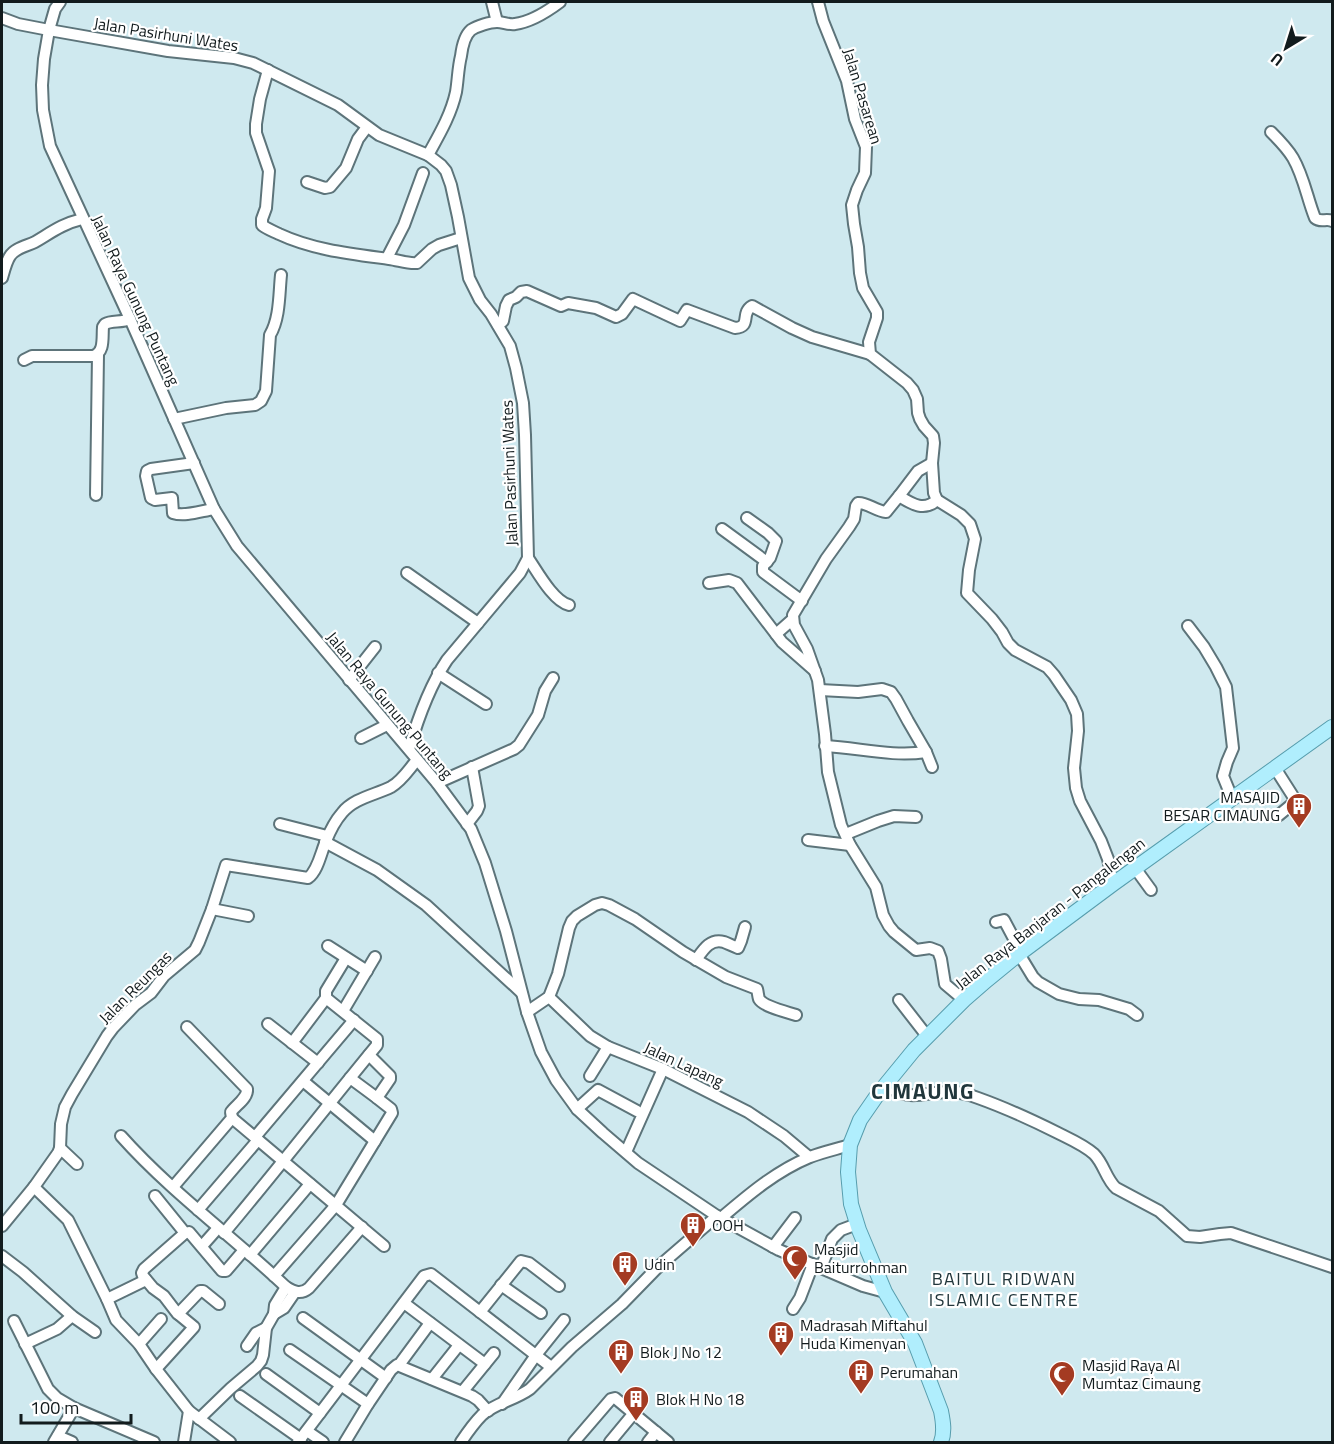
<svg xmlns="http://www.w3.org/2000/svg" width="1334" height="1444" font-family="'Titillium Web',sans-serif">
<style>
.lines{fill:none;stroke-linecap:round;stroke-linejoin:round}
.minor-casing{stroke:#5d747a;stroke-width:14}
.major-casing{stroke:#579dad;stroke-width:16}
.minor{stroke:#fff;stroke-width:10}
.major{stroke:#b0eefd;stroke-width:14}
.labels{text-anchor:middle;dominant-baseline:central;stroke-width:4.5;stroke-linejoin:round;paint-order:stroke}
.street-label{font-size:16px;fill:#121b1d;stroke:#fff}
.poi-label{font-size:16px;fill:#121b1d;stroke:#fff;text-anchor:start}
.neighbourhood-label{font-size:18px;letter-spacing:1.5px;fill:#21363b;stroke:#fff}
.district-label{font-size:22px;font-weight:bold;letter-spacing:1.5px;fill:#21363b;stroke:#fff}
</style>
<rect width="100%" height="100%" fill="#cfe9ef"/>
<g class="lines">
<g class="minor-casing">
<g id="minor">
<path d="M 60,2 L 55,9 L 49,30 L 44,59 L 42,85 L 43,110 L 50,146 L 130,319 L 214,509 L 237,546 L 437,783 L 471,829 L 485,863 L 506,931 L 527,1012 L 541,1052 L 556,1080 L 577,1109 L 603,1133 L 638,1163 L 717,1216 L 779,1250 L 863,1286 L 885,1292"/>
<path d="M 492,2 L 497,22"/>
<path d="M 818,2 L 823,21 L 847,81 L 855,119 L 866,147 L 865,173 L 857,190 L 852,205 L 854,224 L 858,247 L 860,273 L 863,288 L 877,312 L 877,318 L 869,342 L 870,354 L 907,383 L 913,390 L 917,399 L 918,413 L 920,419 L 924,426 L 933,436 L 934,443 L 932,463 L 934,493 L 937,500 L 961,515 L 970,524 L 975,539 L 969,570 L 967,593 L 992,619 L 1002,632 L 1008,643 L 1015,650 L 1047,667 L 1054,675 L 1071,700 L 1077,714 L 1078,731 L 1074,768 L 1076,788 L 1080,801 L 1101,841 L 1108,859 L 1113,884"/>
<path d="M 2,18 L 18,24 L 49,30 L 168,51 L 234,58 L 253,63 L 338,105 L 379,135 L 428,155 L 441,165 L 446,171 L 451,185 L 458,217 L 469,278 L 480,300 L 491,314 L 510,346 L 516,368 L 523,403 L 525,435 L 528,558 L 520,573 L 447,660 C 429,687 418,718 409,749"/>
<path d="M 268,70 L 260,99 L 256,124 L 256,133 L 269,171 L 266,208 L 262,219 L 262,225 C 267,229 273,231 279,234 C 313,250 352,254 389,259 C 398,260 408,264 417,263 L 432,249 L 439,245 L 461,238"/>
<path d="M 1271,132 C 1279,140 1287,148 1293,158 C 1304,177 1307,198 1315,218 C 1321,223 1326,218 1332,221"/>
<path d="M 428,155 C 439,135 451,115 456,92 C 458,80 458,68 461,56 C 462,48 464,36 471,30 C 477,26 490,22 497,22 C 503,22 509,25 515,24 C 531,22 548,11 560,2"/>
<path d="M 307,182 L 325,188 L 330,187 L 346,168 L 358,139 L 367,127"/>
<path d="M 387,258 L 404,225 L 423,173"/>
<path d="M 2,278 C 4,271 6,262 10,256 C 15,248 27,246 35,242 C 52,232 62,224 82,219"/>
<path d="M 498,325 L 503,321 L 506,306 L 509,300 L 516,297 L 521,292 L 527,291 L 561,306 L 568,303 L 596,308 L 616,317 L 622,314 L 633,299 L 680,321 L 687,310 L 735,328 C 752,327 740,313 752,306 L 792,328 L 812,337 L 870,354"/>
<path d="M 24,360 L 32,356 L 93,356 C 105,353 102,337 103,327 L 105,324 C 112,320 121,323 130,319"/>
<path d="M 174,419 L 226,408 L 255,405 L 261,401 L 266,391 L 270,335 C 280,318 279,294 281,275"/>
<path d="M 194,463 L 151,469 L 147,471 L 146,476 L 151,498 L 155,500 L 172,498 L 173,513 C 185,517 201,511 214,509"/>
<path d="M 96,495 L 98,355"/>
<path d="M 899,496 L 918,471 L 932,463"/>
<path d="M 937,500 C 924,512 912,504 899,496 L 886,512 C 876,511 866,502 858,503 L 856,506 L 854,519 L 849,527 L 826,559 L 793,615 L 794,625 L 807,649 L 818,680 L 825,734 L 828,772 L 841,825 L 850,845 L 876,887 L 883,915 L 889,926 L 894,932 L 916,950 L 930,948 L 938,951 L 941,959 L 945,984 L 964,1000"/>
<path d="M 747,518 L 768,533 L 776,541 L 770,558 L 763,566 L 763,572 L 802,601"/>
<path d="M 722,529 L 767,562"/>
<path d="M 528,558 C 537,571 553,601 569,605"/>
<path d="M 407,573 L 478,623"/>
<path d="M 709,583 L 729,580 L 737,583 L 782,642 L 815,671"/>
<path d="M 1188,626 L 1204,647 L 1216,667 L 1226,687 L 1233,748 L 1227,762 L 1223,776 L 1232,798"/>
<path d="M 776,634 L 793,619"/>
<path d="M 438,673 L 486,704"/>
<path d="M 349,680 L 375,647"/>
<path d="M 820,690 L 858,692 L 882,689 L 891,692 L 896,699 L 908,721 L 926,752 L 932,767"/>
<path d="M 361,738 L 387,725"/>
<path d="M 825,746 C 860,748 892,757 926,752"/>
<path d="M 1275,768 L 1296,801 L 1279,815"/>
<path d="M 437,783 L 514,749 L 519,745 L 538,715 L 545,691 L 553,678"/>
<path d="M 280,824 L 327,836"/>
<path d="M 467,824 L 477,811 L 479,806 L 472,767"/>
<path d="M 846,834 L 878,821 L 894,816 L 916,817"/>
<path d="M 808,840 L 850,845"/>
<path d="M 325,842 L 377,870 L 426,905 L 521,992"/>
<path d="M 1135,868 L 1151,890"/>
<path d="M 212,909 L 248,916"/>
<path d="M 996,922 L 1004,920 L 1021,952"/>
<path d="M 328,946 L 367,971"/>
<path d="M 1019,954 L 1033,977 L 1038,982 L 1059,994 L 1079,999 L 1099,1000 L 1129,1009 L 1137,1015"/>
<path d="M 696,960 C 703,950 710,938 724,942 C 729,944 733,946 738,948 L 741,941 L 745,927"/>
<path d="M 549,997 L 590,1036 L 608,1047 L 663,1069 L 748,1112 L 784,1136 L 809,1157"/>
<path d="M 326,998 L 326,991 L 346,958"/>
<path d="M 899,1000 L 927,1036"/>
<path d="M 343,1011 L 375,957"/>
<path d="M 527,1012 L 549,997 L 558,974 L 569,928 L 572,921 L 577,916 L 595,905 L 602,903 L 609,905 L 635,919 L 683,952 L 726,977 L 757,989 C 758,993 758,996 759,999 C 764,1007 787,1012 796,1015"/>
<path d="M 268,1024 L 318,1063"/>
<path d="M 590,1076 L 608,1047"/>
<path d="M 350,1078 L 377,1098"/>
<path d="M 303,1081 L 375,1141"/>
<path d="M 886,1084 C 908,1104 926,1091 951,1092 C 960,1092 970,1095 978,1098 C 1006,1108 1032,1120 1058,1133 C 1070,1139 1084,1145 1094,1154 C 1104,1164 1106,1179 1116,1188 L 1159,1211 L 1187,1236 L 1200,1237 L 1220,1234 L 1231,1233 L 1332,1267"/>
<path d="M 577,1109 L 598,1090 L 637,1111"/>
<path d="M 232,1118 L 384,1246"/>
<path d="M 121,1136 C 171,1192 232,1236 286,1287 C 294,1292 301,1295 309,1288 L 362,1227"/>
<path d="M 255,1137 L 354,1020"/>
<path d="M 60,1148 L 77,1164"/>
<path d="M 626,1152 L 663,1069"/>
<path d="M 34,1187 L 68,1220 L 107,1299 L 116,1320 L 139,1344 L 156,1369 L 189,1411 L 230,1442"/>
<path d="M 173,1187 L 232,1118 L 231,1112 C 236,1105 248,1098 247,1089 L 187,1027"/>
<path d="M 155,1196 L 185,1233 L 189,1232 L 222,1271 L 226,1271 L 244,1250"/>
<path d="M 198,1210 L 258,1140"/>
<path d="M 721,1218 C 748,1195 776,1171 810,1157 C 823,1152 837,1149 850,1145"/>
<path d="M 2,1226 L 34,1187 L 58,1153 L 60,1148 L 61,1124 L 65,1107 L 72,1094 L 107,1036 L 113,1028 L 135,1005 L 151,993 L 164,976 L 195,950 L 199,942 L 212,909 L 226,865 L 308,878 C 318,871 321,852 326,841 C 330,831 335,821 342,813 C 354,798 375,795 391,787 C 402,781 409,769 417,760"/>
<path d="M 224,1233 C 276,1171 326,1107 377,1045 L 377,1039 L 326,998 L 292,1043"/>
<path d="M 202,1246 L 218,1228"/>
<path d="M 773,1247 L 795,1218"/>
<path d="M 250,1255 L 310,1184"/>
<path d="M 2,1256 L 23,1272 L 72,1316 L 95,1332"/>
<path d="M 821,1268 L 832,1239 L 841,1230 L 857,1224"/>
<path d="M 274,1276 L 336,1205 L 392,1113 L 391,1109 L 377,1098 L 390,1079 L 390,1076 L 369,1055"/>
<path d="M 501,1285 L 541,1313"/>
<path d="M 107,1299 L 146,1280"/>
<path d="M 404,1303 L 485,1364"/>
<path d="M 793,1309 L 800,1298 L 813,1264"/>
<path d="M 480,1312 L 521,1261 L 529,1263 L 559,1286"/>
<path d="M 178,1314 L 200,1291 L 203,1291 L 219,1304"/>
<path d="M 274,1314 L 284,1308 L 295,1292"/>
<path d="M 303,1318 L 386,1378"/>
<path d="M 14,1321 L 48,1389 L 57,1398 L 74,1408"/>
<path d="M 25,1344 L 57,1329 L 72,1316"/>
<path d="M 139,1344 L 161,1319"/>
<path d="M 247,1346 L 256,1333 L 266,1328"/>
<path d="M 290,1350 L 368,1404"/>
<path d="M 399,1365 L 430,1323"/>
<path d="M 156,1369 L 194,1327 L 177,1313 L 164,1296 L 153,1288 L 143,1276 L 142,1273 L 144,1269 L 185,1233"/>
<path d="M 266,1374 L 320,1413"/>
<path d="M 432,1379 L 459,1345"/>
<path d="M 463,1391 L 494,1353"/>
<path d="M 240,1396 L 301,1439"/>
<path d="M 502,1404 L 536,1355 L 564,1320"/>
<path d="M 199,1419 L 231,1388 L 257,1366 L 261,1361 L 263,1355 L 266,1328 L 274,1314 L 275,1305 L 286,1287"/>
<path d="M 307,1431 L 323,1442"/>
<path d="M 58,1436 L 72,1442"/>
<path d="M 54,1442 L 74,1408 L 154,1442"/>
<path d="M 184,1442 L 189,1411"/>
<path d="M 298,1442 L 424,1276 L 431,1274 L 551,1367"/>
<path d="M 345,1442 L 368,1404 L 391,1370 L 397,1365 L 472,1396 L 478,1400 L 488,1411"/>
<path d="M 461,1442 C 467,1433 474,1423 482,1415 C 495,1403 515,1400 530,1389 L 572,1347 L 622,1304 L 658,1267 L 717,1216"/>
<path d="M 574,1442 L 611,1399 L 615,1398 L 668,1442"/>
<path d="M 610,1442 L 634,1413"/>
<path d="M 648,1442 L 656,1432"/>
</g>
</g>
<g class="major-casing">
<path id="major" d="M 941,1442 C 945,1432 943,1421 941,1411 L 915,1343 L 885,1292 L 859,1230 L 851,1204 L 848,1172 L 850,1145 L 860,1120 L 878,1094 L 914,1050 L 964,1000 L 987,980 L 1019,954 L 1113,884 L 1332,727"/>
</g>
<use href="#minor" class="minor"/>
<use href="#major" class="major"/>
</g>
<defs>
<g id="building-pin" transform="scale(1.35)"><path d="M0 17L-7.5 6A9.5 9.5 0 1 1 7.5 6Z" fill="#a43b22" stroke="#fff"/><path d="M-4-6H4V6H1V3H-1V6H-4ZM-2.5-4.3h1.7v1.8h-1.7ZM.8-4.3h1.7v1.8H.8ZM-2.5-1h1.7V.8h-1.7ZM.8-1h1.7V.8H.8Z" fill="#fff"/></g>
<g id="mosque-pin" transform="scale(1.35)"><path d="M0 17L-7.5 6A9.5 9.5 0 1 1 7.5 6Z" fill="#a43b22" stroke="#fff"/><path d="M3.5-4.9A6 6 0 1 0 3.5 4.9A5 5 0 1 1 3.5-4.9Z" fill="#fff"/></g>
</defs>
<g fill-rule="evenodd">
<use href="#building-pin" x="1299" y="806"/>
<use href="#building-pin" x="693" y="1225"/>
<use href="#mosque-pin" x="795" y="1258"/>
<use href="#building-pin" x="625" y="1264"/>
<use href="#building-pin" x="781" y="1334"/>
<use href="#building-pin" x="621" y="1352"/>
<use href="#building-pin" x="861" y="1372"/>
<use href="#mosque-pin" x="1062" y="1374"/>
<use href="#building-pin" x="636" y="1399"/>
</g>
<g class="labels">
<g class="street-label">
<text transform="translate(166 34) rotate(9)">Jalan Pasirhuni Wates</text>
<text transform="translate(863 96) rotate(73)">Jalan Pasarean</text>
<text transform="translate(136 300) rotate(65)">Jalan Raya Gunung Puntang</text>
<text transform="translate(509 473) rotate(-92)">Jalan Pasirhuni Wates</text>
<text transform="translate(390 705) rotate(50)">Jalan Raya Gunung Puntang</text>
<text transform="translate(1050 913) rotate(-38)">Jalan Raya Banjaran - Pangalengan</text>
<text transform="translate(135 987) rotate(-45)">Jalan Reungas</text>
<text transform="translate(684 1064) rotate(25)">Jalan Lapang</text>
</g>
<g class="poi-label">
<text x="1280" y="797" text-anchor="end">MASAJID<tspan x="1280" dy="18">BESAR CIMAUNG</tspan></text>
<text x="712" y="1225">OOH</text>
<text x="814" y="1249">Masjid<tspan x="814" dy="18">Baiturrohman</tspan></text>
<text x="644" y="1264">Udin</text>
<text x="800" y="1325">Madrasah Miftahul<tspan x="800" dy="18">Huda Kimenyan</tspan></text>
<text x="640" y="1352">Blok J No 12</text>
<text x="1082" y="1365">Masjid Raya Al<tspan x="1082" dy="18">Mumtaz Cimaung</tspan></text>
<text x="880" y="1372">Perumahan</text>
<text x="656" y="1399">Blok H No 18</text>
</g>
<g class="neighbourhood-label">
<text x="1004" y="1278">BAITUL RIDWAN<tspan x="1004" dy="21">ISLAMIC CENTRE</tspan></text>
</g>
<g class="district-label">
<text x="923" y="1091">CIMAUNG</text>
</g>
</g>
<rect width="1334" height="1444" fill="none" stroke="#121b1d" stroke-width="6"/>
<g transform="translate(1286 48) rotate(218)" stroke="#ffffff" stroke-width="4.5" paint-order="stroke">
<path d="M0-4.5L10 22L0 15L-10 22Z" fill="#121b1d"/>
<text y="-9" font-size="16" font-weight="bold" text-anchor="middle" fill="#121b1d">U</text>
</g>
<path d="M21 1414v9h110v-9" fill="none" stroke="#121b1d" stroke-width="3"/>
<text x="30" y="1414" font-size="18" fill="#121b1d" stroke="#ffffff" stroke-width="4.5" paint-order="stroke">100 m</text>
</svg>
